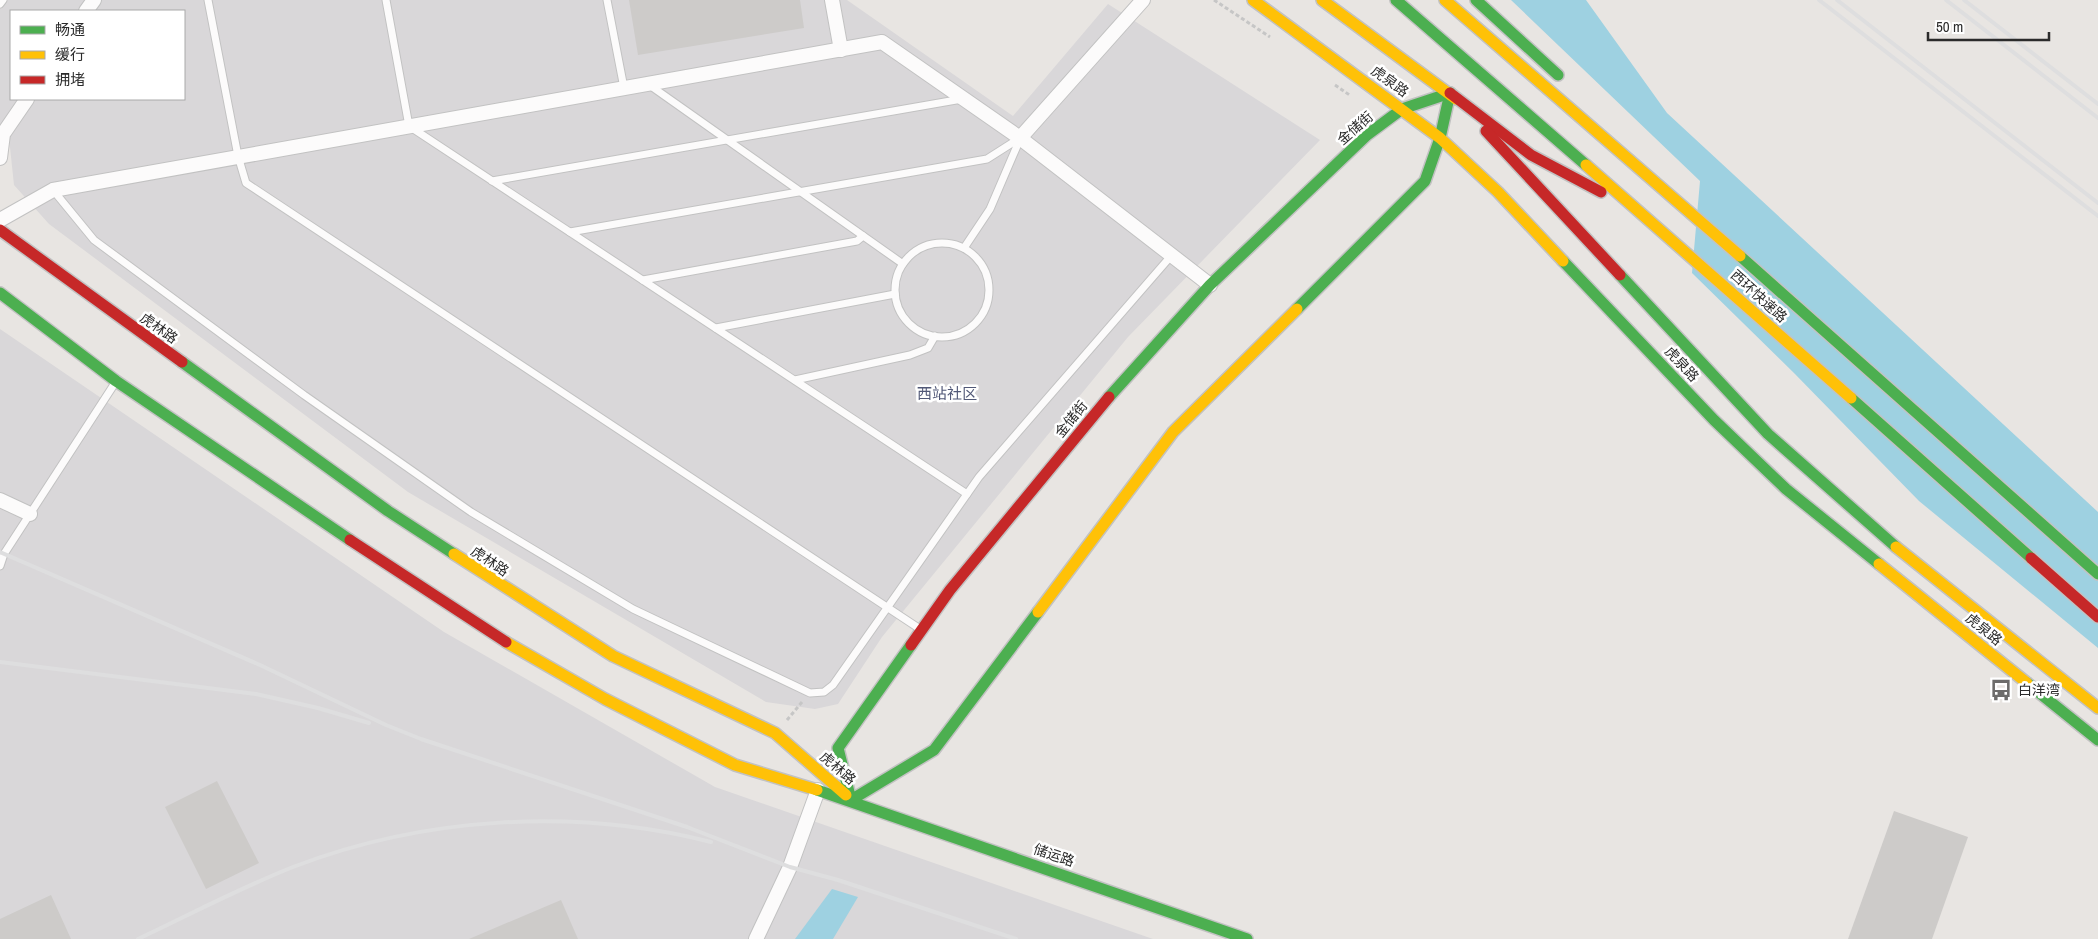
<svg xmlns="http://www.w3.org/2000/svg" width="2098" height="939" font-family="'Archivo Narrow','Noto Sans SC',sans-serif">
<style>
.industrial{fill:#d9d7d9;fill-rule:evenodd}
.water{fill:#9ed1e1}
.building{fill:#cdcbc9}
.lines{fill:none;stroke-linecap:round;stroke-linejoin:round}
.lane-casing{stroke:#c2c2c2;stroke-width:9}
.street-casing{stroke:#c2c2c2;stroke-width:16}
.fast-casing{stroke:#c2c2c2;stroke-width:14}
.slow-casing{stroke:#c2c2c2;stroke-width:14}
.jam-casing{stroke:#c2c2c2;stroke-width:14}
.path{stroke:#c6c6c6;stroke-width:3;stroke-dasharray:4 2.5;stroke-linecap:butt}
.lane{stroke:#fcfbfb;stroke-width:7}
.street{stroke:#fcfbfb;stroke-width:14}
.fast{stroke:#4caf50;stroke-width:11}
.slow{stroke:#ffc107;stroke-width:11}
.jam{stroke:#c62828;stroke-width:11}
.rail{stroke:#dededf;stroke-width:4}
.labels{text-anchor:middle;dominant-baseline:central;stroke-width:5;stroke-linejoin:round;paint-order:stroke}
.street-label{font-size:14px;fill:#2b2b2b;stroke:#fff}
.poi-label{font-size:14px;fill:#2b2b2b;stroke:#fff;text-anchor:start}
.neighbourhood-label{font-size:15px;fill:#515877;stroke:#fff}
</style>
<rect width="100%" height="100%" fill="#e8e5e2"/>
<g class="industrial">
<path d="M 0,0 L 847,0 L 1013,116 L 1108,4 L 1320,140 L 1128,337 L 882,637 L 838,704 L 815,709 L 766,702 L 408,492 L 49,224 L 14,185 L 9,138 L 0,150 ZM 11,11 L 184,11 L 184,99 L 11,99 Z"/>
<path d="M 0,329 L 444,632 L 715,787 L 1153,939 L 0,939 Z"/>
</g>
<g class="water">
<path d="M 1511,0 L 1586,0 L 1667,113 L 2098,512 L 2098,648 L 1919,501 L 1795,374 L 1692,273 L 1700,181 Z"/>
<path d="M 832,889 L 858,897 L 833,939 L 795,939 Z"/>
</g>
<g class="building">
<path d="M 629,0 L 800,0 L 804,28 L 638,55 Z"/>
<path d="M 217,781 L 259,863 L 206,889 L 165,807 Z"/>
<path d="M 1894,811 L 1968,837 L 1932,939 L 1848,939 Z"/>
<path d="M 51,895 L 71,939 L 0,939 L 0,919 Z"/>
<path d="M 561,900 L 578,939 L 469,939 Z"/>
</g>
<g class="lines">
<g class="lane-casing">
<g id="lane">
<path d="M 208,0 L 238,156 L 246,183 L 920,629"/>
<path d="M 386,0 L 409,126 L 967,494"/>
<path d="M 607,0 L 624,88"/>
<path d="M 0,4 L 3,0"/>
<path d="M 648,84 L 903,264"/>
<path d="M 492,181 L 962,99"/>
<path d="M 53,190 L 94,240 L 304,395 L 471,512 L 633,609 L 810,693 L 824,692 L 833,685 L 979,477 L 1171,256"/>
<path d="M 570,232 L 987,159 L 1020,138"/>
<circle cx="942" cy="290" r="47"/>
<path d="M 964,248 L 990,209 L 1020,139"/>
<path d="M 643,280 L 857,241 L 863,236"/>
<path d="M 716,328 L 895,294"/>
<path d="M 795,380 L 910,355 L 928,348 L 935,336"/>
<path d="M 0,566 L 4,554 L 115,383"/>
</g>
</g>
<g class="street-casing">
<g id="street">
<path d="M 832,0 L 841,50"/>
<path d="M 86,11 L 94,0"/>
<path d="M 1020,138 L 1143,0"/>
<path d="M 0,158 L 3,134 L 27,99"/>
<path d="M 0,220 L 53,190 L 882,42 L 1020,138 L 1210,285"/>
<path d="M 0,500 L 30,514"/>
<path d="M 756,939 L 790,867 L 818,790"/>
</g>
</g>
<g class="fast-casing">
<g id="fast">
<path d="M 1396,0 L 1586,165"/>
<path d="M 1476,0 L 1558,75"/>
<path d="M 1740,256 L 2098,574"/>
<path d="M 1563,261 L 1714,420 L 1786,489 L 1879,564"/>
<path d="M 1620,275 L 1768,434 L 1896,547"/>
<path d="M 0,293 L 116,381 L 350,540"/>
<path d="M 1297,309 L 1425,181 L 1440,138 L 1450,93"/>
<path d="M 182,362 L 388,511 L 454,554"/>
<path d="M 1109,397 L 1210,285 L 1367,135 L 1402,109 L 1450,93"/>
<path d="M 1851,398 L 2031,558"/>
<path d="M 911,645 L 838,748 L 851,800 L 934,750 L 1038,612"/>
<path d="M 2027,683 L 2098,740"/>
<path d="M 817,790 L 1247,939"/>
</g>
</g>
<g class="slow-casing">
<g id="slow">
<path d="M 1253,0 L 1440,138 L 1498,192 L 1563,261"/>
<path d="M 1322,0 L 1456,99"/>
<path d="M 1445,0 L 1740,256"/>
<path d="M 1586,165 L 1851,398"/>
<path d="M 1896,547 L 2098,708"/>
<path d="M 454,554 L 613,656 L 775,733 L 846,795"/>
<path d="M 1879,564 L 2027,683"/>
<path d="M 1038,612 L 1173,432 L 1297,309"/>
<path d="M 506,642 L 605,699 L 735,765 L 817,790"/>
</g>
</g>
<g class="jam-casing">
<g id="jam">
<path d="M 1450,93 L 1531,155 L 1601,192"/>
<path d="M 1486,131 L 1620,275"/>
<path d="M 0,230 L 182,362"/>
<path d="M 350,540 L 506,642"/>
<path d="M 2031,558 L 2098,617"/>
<path d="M 911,645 L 950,590 L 1109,397"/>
</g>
</g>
<g class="path">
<path d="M 1214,0 L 1270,37"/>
<path d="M 1335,85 L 1351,96"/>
<path d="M 787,720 L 802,702"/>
</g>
<use href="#lane" class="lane"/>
<use href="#street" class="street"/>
<use href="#fast" class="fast"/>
<use href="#slow" class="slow"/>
<use href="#jam" class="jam"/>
<g class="rail">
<path d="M 1819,0 L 2098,216"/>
<path d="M 1837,0 L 2098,203"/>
<path d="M 1946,0 L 2098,118"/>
<path d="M 1964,0 L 2098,104"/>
<path d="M 0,552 L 260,665 L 386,725 L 421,739 L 687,827 L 790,867 L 838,880 L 1016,939"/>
<path d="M 0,662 L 256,694 L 318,708 L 369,723"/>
<path d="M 138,939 C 189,915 240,888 293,867 C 423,817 575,807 711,842"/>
</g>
</g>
<defs>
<g id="bus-bare" transform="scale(1.725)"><path d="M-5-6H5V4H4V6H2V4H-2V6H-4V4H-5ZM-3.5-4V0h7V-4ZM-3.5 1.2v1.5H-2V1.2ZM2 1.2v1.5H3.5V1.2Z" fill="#6d6c6b" stroke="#fff" stroke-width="2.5" paint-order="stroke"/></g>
</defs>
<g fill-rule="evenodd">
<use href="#bus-bare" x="2001" y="690"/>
</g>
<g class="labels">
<g class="street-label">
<text transform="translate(1390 81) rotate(36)">虎泉路</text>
<text transform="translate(1355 128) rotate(-41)">金储街</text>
<text transform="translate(1759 296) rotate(42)">西环快速路</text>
<text transform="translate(159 328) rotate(35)">虎林路</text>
<text transform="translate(1682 364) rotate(47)">虎泉路</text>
<text transform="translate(1071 419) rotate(-51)">金储街</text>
<text transform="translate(490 561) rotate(34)">虎林路</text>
<text transform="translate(1984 629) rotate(39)">虎泉路</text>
<text transform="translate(838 768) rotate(41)">虎林路</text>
<text transform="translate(1054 855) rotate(19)">储运路</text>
</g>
<g class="poi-label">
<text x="2018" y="690">白洋湾</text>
</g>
<g class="neighbourhood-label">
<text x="947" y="393">西站社区</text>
</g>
</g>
<rect x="10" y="10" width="175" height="90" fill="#ffffff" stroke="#aaaaaa"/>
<rect x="20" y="26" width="25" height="8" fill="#4caf50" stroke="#aaaaaa"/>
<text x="55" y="35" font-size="15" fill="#2b2b2b">畅通</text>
<rect x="20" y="51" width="25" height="8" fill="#ffc107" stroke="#aaaaaa"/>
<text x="55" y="60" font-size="15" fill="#2b2b2b">缓行</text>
<rect x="20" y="76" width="25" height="8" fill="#c62828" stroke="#aaaaaa"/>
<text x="55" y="85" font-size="15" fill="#2b2b2b">拥堵</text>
<path d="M1928 32v8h121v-8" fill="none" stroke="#2b2b2b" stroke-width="2.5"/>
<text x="1936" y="32" font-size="15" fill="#2b2b2b" stroke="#ffffff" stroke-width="4" paint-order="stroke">50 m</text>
</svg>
